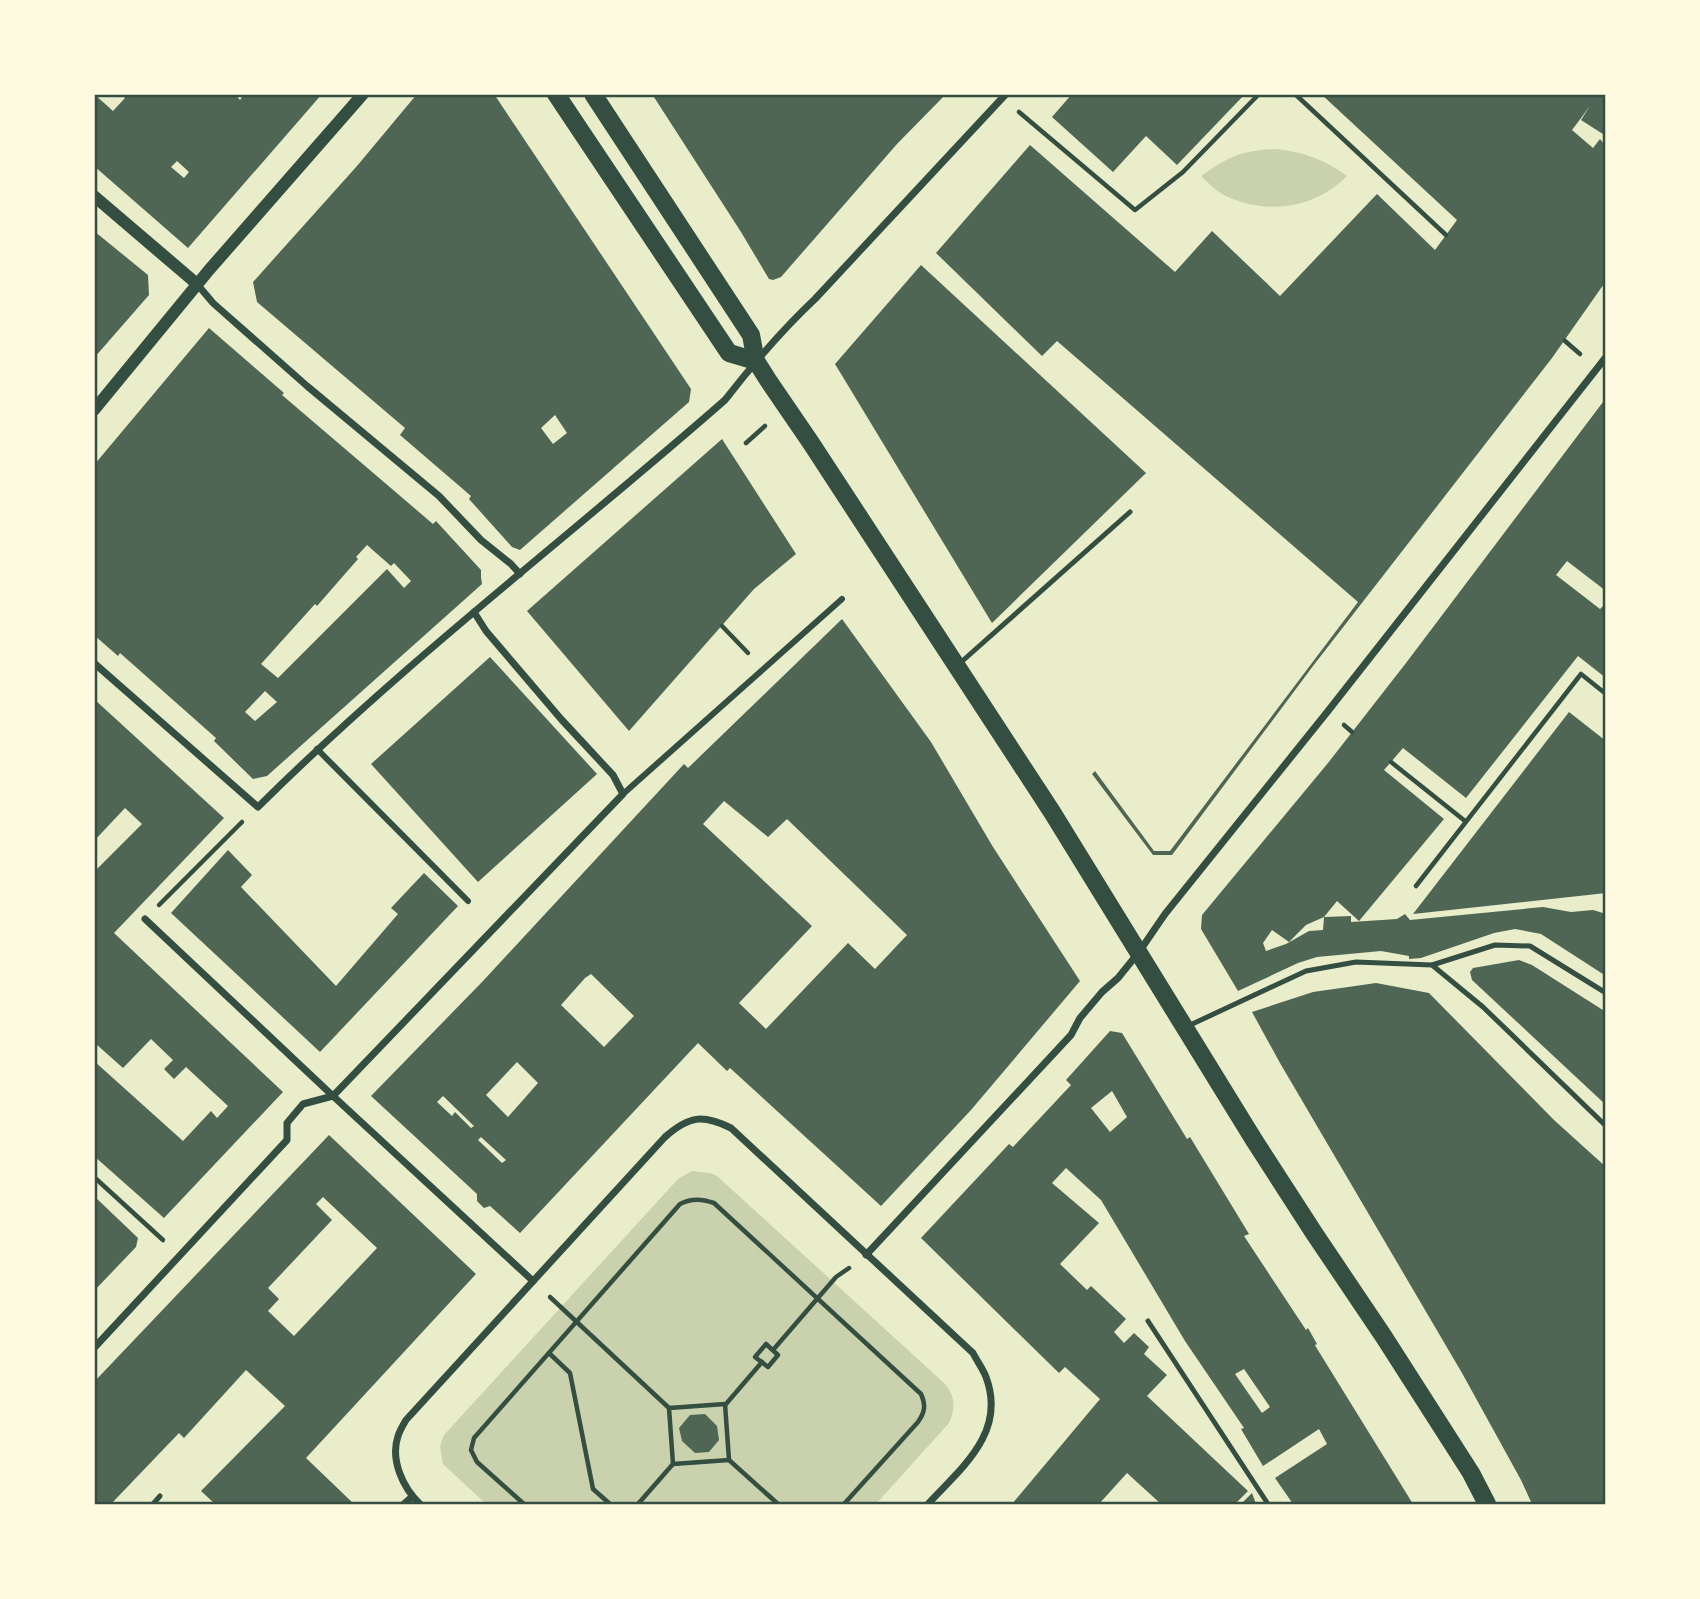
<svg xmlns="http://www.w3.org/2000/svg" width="1700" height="1599" font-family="'Space Grotesk',sans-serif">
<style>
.green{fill:#cad2ad}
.building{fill:#4f6655;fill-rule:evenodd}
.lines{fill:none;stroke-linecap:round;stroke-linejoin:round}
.path{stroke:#344e41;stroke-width:4.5}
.service{stroke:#344e41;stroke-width:5}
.pedestrian{stroke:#344e41;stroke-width:6}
.minor{stroke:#344e41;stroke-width:7}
.tertiary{stroke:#344e41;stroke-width:12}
.primary{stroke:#344e41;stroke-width:18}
.neatline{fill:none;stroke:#344e41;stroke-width:2.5}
</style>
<rect width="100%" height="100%" fill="#e9edc9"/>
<g class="green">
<path d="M 1277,149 C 1305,153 1324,159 1347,176 C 1315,209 1266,215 1226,196 C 1217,192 1208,183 1201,176 C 1229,156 1243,150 1277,149 Z"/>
<path d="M 692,1171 L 710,1173 L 717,1176 L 943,1382 C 955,1394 956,1408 949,1423 L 876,1504 L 486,1504 L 443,1464 L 440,1446 L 444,1435 L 678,1179 Z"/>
</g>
<g class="building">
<path d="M 94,94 L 113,111 L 125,98 L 121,94 L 235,94 L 240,100 L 244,94 L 322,94 L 188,248 L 94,166 ZM 177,161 L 189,172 L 184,178 L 171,167 Z"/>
<path d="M 417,94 L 494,94 L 691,389 L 689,402 L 520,550 L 512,547 L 469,499 L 471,496 L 400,435 L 405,428 L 257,302 L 253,282 L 357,166 ZM 555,415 L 567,433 L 553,444 L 541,428 Z"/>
<path d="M 652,94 L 812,94 L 813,96 L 816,94 L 946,94 L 897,144 L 781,277 L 773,280 L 769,279 L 741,232 Z"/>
<path d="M 1072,94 L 1245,94 L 1177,165 L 1146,136 L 1113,172 L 1052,117 Z"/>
<path d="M 1321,94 L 1606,94 L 1606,136 L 1581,120 L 1590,106 L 1572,130 L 1593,148 L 1600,139 L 1606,146 L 1606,281 L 1552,358 L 1313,666 L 1172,855 L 1153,855 L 1092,774 L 1095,771 L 1154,851 L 1170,851 L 1358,602 L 1057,341 L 1042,356 L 936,253 L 1030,145 L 1175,272 L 1212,231 L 1280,296 L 1377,194 L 1435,250 L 1457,220 Z"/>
<path d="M 94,231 L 148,275 L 149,295 L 94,358 Z"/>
<path d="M 921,265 L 1146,473 L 992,623 L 835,364 Z"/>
<path d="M 209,328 L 284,393 L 282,395 L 433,524 L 436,521 L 481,570 L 481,577 L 482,584 L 267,776 L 253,779 L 214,741 L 216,738 L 120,653 L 118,656 L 94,635 L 94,465 ZM 367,545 L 391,566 L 394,563 L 411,581 L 404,588 L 387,569 L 278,678 L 261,664 L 315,604 L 317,606 L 358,559 L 356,557 ZM 265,691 L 277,702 L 255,721 L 245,712 Z"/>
<path d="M 1606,398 L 1606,591 L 1567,561 L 1556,575 L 1600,609 L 1606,603 L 1606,678 L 1578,656 L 1466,798 L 1403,748 L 1384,770 L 1444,819 L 1359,921 L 1337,901 L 1324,917 L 1351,916 L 1351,922 L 1397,919 L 1405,914 L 1410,920 L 1543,907 L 1571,912 L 1593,910 L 1603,913 L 1606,916 L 1606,976 L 1541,934 L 1515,929 L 1494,933 L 1421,958 L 1409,959 L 1409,956 L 1381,951 L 1317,957 L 1298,963 L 1238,991 L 1201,929 L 1202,915 L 1328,763 L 1406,663 ZM 1324,917 L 1323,930 L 1309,931 L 1286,944 L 1266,951 L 1263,943 L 1272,930 L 1289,942 L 1306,925 Z"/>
<path d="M 722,439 L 796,554 L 754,589 L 629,731 L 527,611 Z"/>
<path d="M 842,619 L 931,742 L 993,847 L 1080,981 L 971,1110 L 881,1206 L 730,1068 L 727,1071 L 698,1043 L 520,1233 L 490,1206 L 484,1208 L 477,1201 L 477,1194 L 371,1096 L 483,981 L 684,764 L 688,768 ZM 724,801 L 768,837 L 787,819 L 907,935 L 875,969 L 848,943 L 766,1029 L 739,1003 L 812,926 L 703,824 ZM 591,974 L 634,1016 L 604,1047 L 561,1005 L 585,978 ZM 517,1062 L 538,1083 L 508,1117 L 486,1095 ZM 443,1096 L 474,1126 L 471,1128 L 455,1112 L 452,1116 L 437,1102 ZM 481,1137 L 506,1160 L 502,1163 L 478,1140 Z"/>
<path d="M 490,657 L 597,774 L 478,882 L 371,764 Z"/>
<path d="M 94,699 L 224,818 L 114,933 L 283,1092 L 164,1218 L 94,1156 L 94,1061 L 183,1141 L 211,1111 L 217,1118 L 228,1106 L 186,1067 L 174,1079 L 164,1069 L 173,1060 L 151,1039 L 123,1068 L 96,1044 L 94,1045 L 94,872 L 142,824 L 125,808 L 94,841 Z"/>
<path d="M 1569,712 L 1606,741 L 1606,893 L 1413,914 Z"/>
<path d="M 228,850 L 252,875 L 241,887 L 336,986 L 398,914 L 391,908 L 424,873 L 458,906 L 320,1052 L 171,913 Z"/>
<path d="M 1519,960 L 1532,965 L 1606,1012 L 1606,1105 L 1472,980 L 1470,972 L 1473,968 Z"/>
<path d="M 1376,983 L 1429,993 L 1554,1120 L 1606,1167 L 1606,1504 L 1532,1504 L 1521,1480 L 1462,1373 L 1280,1063 L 1252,1012 L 1313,992 Z"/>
<path d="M 1110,1031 L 1122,1033 L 1187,1139 L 1190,1137 L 1249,1234 L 1244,1236 L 1306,1330 L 1308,1328 L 1317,1344 L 1315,1345 L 1316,1347 L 1413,1504 L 1293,1504 L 1275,1478 L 1327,1444 L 1319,1429 L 1263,1466 L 1241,1429 L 1244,1428 L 1185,1341 L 1101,1200 L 1066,1168 L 1052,1183 L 1099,1223 L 1060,1264 L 1087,1290 L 1091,1286 L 1126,1319 L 1114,1332 L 1124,1343 L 1134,1333 L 1149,1347 L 1144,1354 L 1167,1375 L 1147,1396 L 1248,1491 L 1235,1504 L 1161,1504 L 1127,1473 L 1099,1504 L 1012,1504 L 1100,1399 L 1065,1367 L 1059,1373 L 921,1238 L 1009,1144 L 1013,1147 L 1071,1085 L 1066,1080 ZM 1112,1091 L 1127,1117 L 1110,1132 L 1091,1108 ZM 1244,1369 L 1270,1407 L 1262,1413 L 1235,1374 Z"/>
<path d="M 329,1135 L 476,1274 L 306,1458 L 354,1504 L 215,1504 L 201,1491 L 285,1406 L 246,1370 L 184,1438 L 179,1433 L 111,1504 L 94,1504 L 94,1382 ZM 323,1197 L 377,1248 L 294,1336 L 268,1311 L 279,1299 L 268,1288 L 332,1220 L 316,1204 Z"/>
<path d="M 94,1196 L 138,1238 L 136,1247 L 94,1291 Z"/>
<path d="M 705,1414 L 717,1426 L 719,1440 L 709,1452 L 695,1453 L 682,1441 L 679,1428 L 690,1415 Z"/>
<path d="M 1252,1493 L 1256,1504 L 1241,1504 Z"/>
</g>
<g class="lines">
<g class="path">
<path d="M 1295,94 L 1446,235"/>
<path d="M 1019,112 L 1135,210 L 1183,172 L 1259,94"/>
<path d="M 1565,341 L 1580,354"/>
<path d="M 746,443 L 765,426"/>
<path d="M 722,626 L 748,653"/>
<path d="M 1344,725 L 1352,732"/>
<path d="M 1391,762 L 1465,821"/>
<path d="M 1416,886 L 1581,674 L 1606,694"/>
<path d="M 159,905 L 242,822"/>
<path d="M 94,1177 L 163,1240"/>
<path d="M 550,1297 L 669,1408 L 673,1464 L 729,1460 L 725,1404 L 669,1408"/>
<path d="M 766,1344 L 778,1355 L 768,1367 L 755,1357 Z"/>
<path d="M 773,1350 L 836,1277 L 849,1268"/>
<path d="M 549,1353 L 570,1373 L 593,1489 L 610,1504"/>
<path d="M 726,1404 L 762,1362"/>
<path d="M 729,1460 L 778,1504"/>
<path d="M 524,1504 L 477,1462 L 471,1450 L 474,1438 L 680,1204 C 692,1198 702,1199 714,1203 L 921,1394 C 926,1405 925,1412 918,1422 L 844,1504"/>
<path d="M 638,1504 L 673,1464"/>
</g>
<g class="service">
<path d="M 959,664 L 1130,512"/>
<path d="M 1432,965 L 1495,945 L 1530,946 L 1606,993"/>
<path d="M 1188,1026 L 1306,971 L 1356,962 L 1432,965 L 1483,1007 L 1606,1126"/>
<path d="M 1148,1321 L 1268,1504"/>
<path d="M 153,1504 L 160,1496"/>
</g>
<g class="pedestrian">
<path d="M 317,749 L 468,901"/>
<path d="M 623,794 L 842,599"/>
</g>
<g class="minor">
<path d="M 197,284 L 213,303 L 307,386 L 439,496 L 481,540 L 511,564 L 520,574"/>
<path d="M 94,663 L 258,807 C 405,661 570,536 725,400 C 753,364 782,330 815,299 L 1006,94"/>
<path d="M 145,919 L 333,1096 L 533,1281"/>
<path d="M 866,1255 L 1071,1035 L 1080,1018 L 1102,992 L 1118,978 L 1139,952 L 1165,914 L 1328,711 L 1606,357"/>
<path d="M 94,1348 L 287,1140 L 287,1123 L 303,1104 L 333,1096 L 623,794 L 613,775 L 561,719 L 486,631 L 474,612"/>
<path d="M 404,1504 L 412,1497"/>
<path d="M 420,1504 C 403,1488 390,1460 398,1436 C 400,1430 403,1425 406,1420 L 665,1137 C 689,1116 702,1114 731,1128 L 973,1353 C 977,1361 983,1369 986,1377 C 1007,1433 961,1468 928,1504"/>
</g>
<g class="tertiary">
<path d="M 94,196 L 197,284"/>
<path d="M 94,410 L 209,270 L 363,94"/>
</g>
<g class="primary">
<path d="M 556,94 L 729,353 L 756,361"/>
<path d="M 593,94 L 751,335 L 756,361 L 768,380 L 811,443 L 1052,812 L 1254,1140 L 1314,1233 L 1384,1337 L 1471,1473 L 1487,1504"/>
</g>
</g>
<rect width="1700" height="1599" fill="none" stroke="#fefae0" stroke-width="192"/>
<rect x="96" y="96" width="1508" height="1407" class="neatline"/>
</svg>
